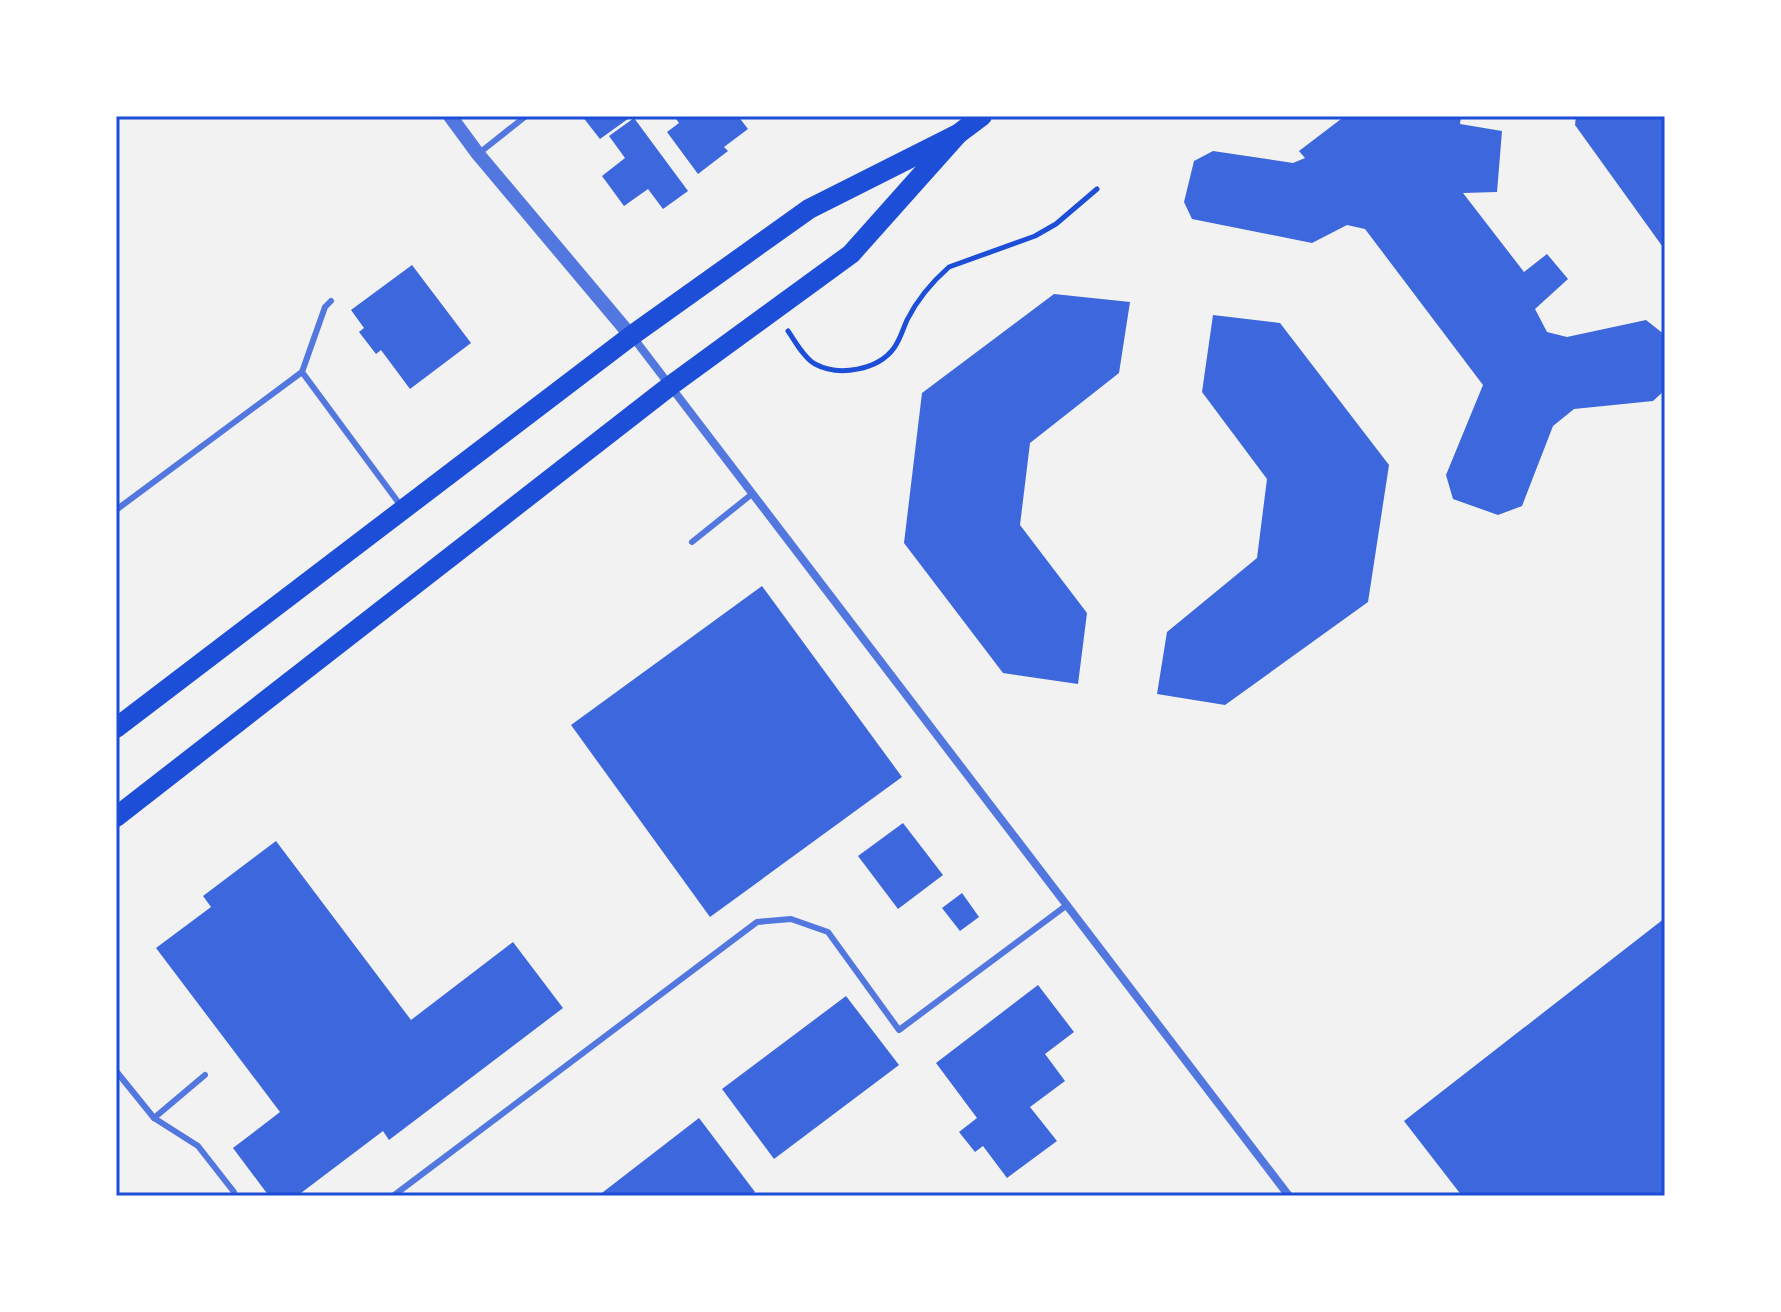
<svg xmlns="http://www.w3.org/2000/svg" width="1781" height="1312" font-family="'Nunito Sans',sans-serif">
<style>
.building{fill:#3d67dc}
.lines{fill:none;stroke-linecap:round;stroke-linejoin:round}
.path{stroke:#1d4ed8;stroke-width:5}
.service{stroke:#5277de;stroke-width:6}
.minor{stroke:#5277de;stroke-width:8}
.tertiary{stroke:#5277de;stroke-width:14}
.primary{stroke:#1d4ed8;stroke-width:20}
.neatline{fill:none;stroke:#1d4ed8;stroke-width:3}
</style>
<rect width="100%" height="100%" fill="#f2f2f2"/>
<g class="building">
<path d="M 582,116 L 632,116 L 600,139 Z"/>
<path d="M 674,116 L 738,116 L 748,129 L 724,147 L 728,151 L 698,174 L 667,132 L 679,123 Z"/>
<path d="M 1345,116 L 1461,116 L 1460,124 L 1502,131 L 1497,192 L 1463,193 L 1524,272 L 1547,254 L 1568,279 L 1535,309 L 1547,332 L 1567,337 L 1646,320 L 1665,335 L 1665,390 L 1653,401 L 1574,409 L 1553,426 L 1522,506 L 1498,515 L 1453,499 L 1446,475 L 1483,385 L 1365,229 L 1347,225 L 1312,243 L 1192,219 L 1184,202 L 1194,161 L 1213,151 L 1293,163 L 1305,158 L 1299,151 Z"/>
<path d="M 1576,116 L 1665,116 L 1665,250 L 1575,125 Z"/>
<path d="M 634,118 L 688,191 L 663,209 L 648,189 L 624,206 L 602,176 L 625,158 L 609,136 Z"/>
<path d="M 412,265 L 471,343 L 410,389 L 381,350 L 376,354 L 359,332 L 364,328 L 351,310 Z"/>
<path d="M 1054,294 L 1130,302 L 1119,373 L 1030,443 L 1020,525 L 1087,613 L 1078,684 L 1003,673 L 904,543 L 922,393 Z"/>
<path d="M 1213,315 L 1280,323 L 1389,465 L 1368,602 L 1225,705 L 1157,694 L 1167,632 L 1257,558 L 1267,479 L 1202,392 Z"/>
<path d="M 762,586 L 902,777 L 710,917 L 571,725 Z"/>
<path d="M 903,823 L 943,875 L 898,909 L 858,856 Z"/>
<path d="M 276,841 L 411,1020 L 513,942 L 563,1008 L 389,1140 L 383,1131 L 297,1196 L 269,1196 L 233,1148 L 280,1112 L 156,948 L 211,907 L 203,896 Z"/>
<path d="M 962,893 L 979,917 L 960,931 L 942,908 Z"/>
<path d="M 1665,918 L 1665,1196 L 1462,1196 L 1404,1121 Z"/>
<path d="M 1038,985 L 1074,1032 L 1045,1054 L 1065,1081 L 1030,1107 L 1057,1141 L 1007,1178 L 983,1146 L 975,1152 L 959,1132 L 977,1118 L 936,1063 Z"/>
<path d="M 846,996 L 899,1065 L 774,1159 L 722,1089 Z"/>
<path d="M 699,1118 L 755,1192 L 749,1196 L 598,1196 Z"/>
</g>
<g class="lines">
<path class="path" d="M 788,331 C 795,341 804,358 815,364 C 839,377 878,370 894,348 C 900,340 903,329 907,320 C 917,300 932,282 949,267 L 1035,236 L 1056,224 L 1097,189"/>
<g class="service">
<path d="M 478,154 L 526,116"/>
<path d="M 331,301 L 325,307 L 302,372 L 401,506"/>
<path d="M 116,510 L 302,372"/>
<path d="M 692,542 L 752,494"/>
<path d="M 116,1071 L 154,1118 L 198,1146 L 234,1192 L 234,1196"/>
<path d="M 154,1118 L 205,1075"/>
<path d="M 393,1196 L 757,922 L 791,919 L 828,932 L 899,1030 L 1067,905"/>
</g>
<path class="minor" d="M 632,336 L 1289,1196"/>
<path class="tertiary" d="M 450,116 L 478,154 L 631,336"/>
<g class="primary">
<path d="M 116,728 L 631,336 L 809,209 L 958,134 L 982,116"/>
<path d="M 116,817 L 670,386 L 851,254 L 958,134"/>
</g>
</g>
<rect width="1781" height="1312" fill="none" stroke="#ffffff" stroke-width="236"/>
<rect x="118" y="118" width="1545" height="1076" class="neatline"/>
</svg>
